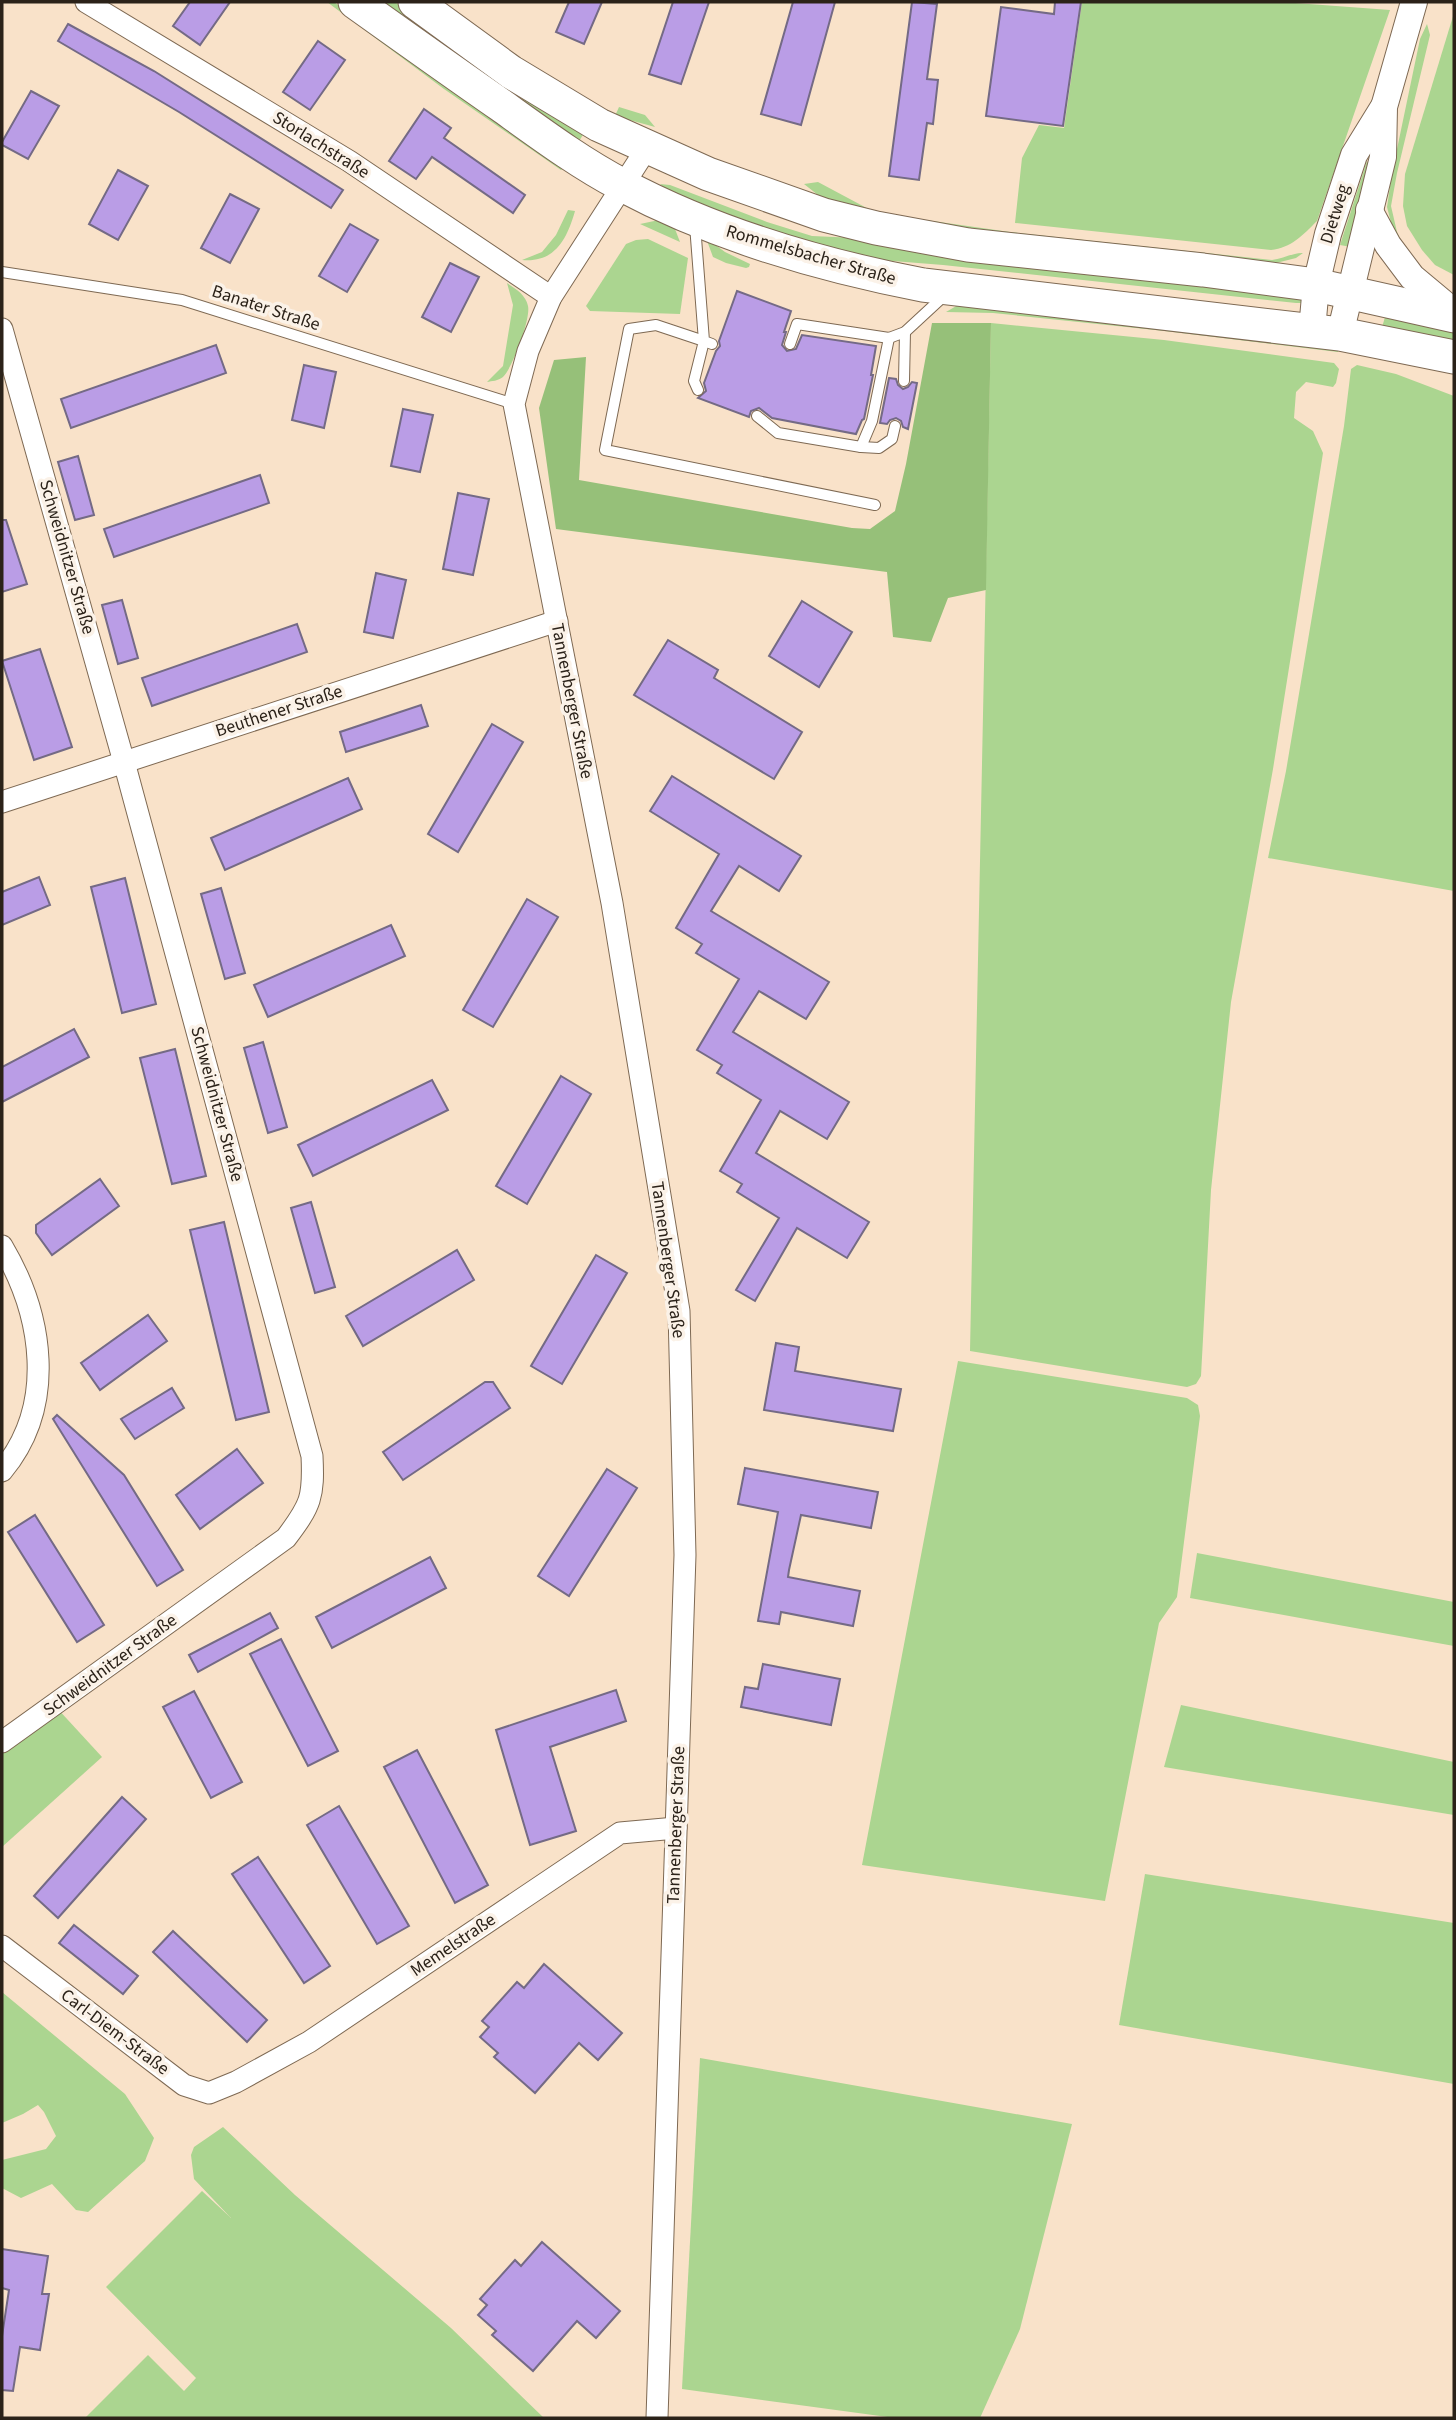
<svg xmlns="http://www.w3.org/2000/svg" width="1456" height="2420" font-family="'Source Sans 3',sans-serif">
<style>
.green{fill:#abd590}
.forest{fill:#96c079}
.building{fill:#ba9de6;stroke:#746a85;stroke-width:2}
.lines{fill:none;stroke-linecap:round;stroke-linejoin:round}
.service-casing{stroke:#7e6953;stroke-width:12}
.minor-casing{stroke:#7e6953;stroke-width:23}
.tertiary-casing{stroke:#7e6953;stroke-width:28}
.primary-casing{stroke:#7e6953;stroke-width:35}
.service{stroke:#fff;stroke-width:10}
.minor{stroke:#fff;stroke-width:21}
.tertiary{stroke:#fff;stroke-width:26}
.primary{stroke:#fff;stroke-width:33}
.labels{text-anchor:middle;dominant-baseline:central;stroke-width:7;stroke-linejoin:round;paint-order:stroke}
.street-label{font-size:18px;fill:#2b2219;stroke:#fbf2e8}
</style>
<rect width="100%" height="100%" fill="#f9e2c9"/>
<g class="green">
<path d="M 327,2 L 334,2 L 447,85 L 564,167 L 561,170 L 444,89 Z"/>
<path d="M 375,2 L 395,2 L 504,83 L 584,133 L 578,143 Z"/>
<path d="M 1082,2 L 1282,2 L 1390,10 L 1317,221 C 1303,235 1291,248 1271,250 L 1015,223 L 1022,158 L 1039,125 L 1064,128 Z"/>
<path d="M 1454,13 L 1454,275 L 1435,265 L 1422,250 L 1407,226 L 1403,206 L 1405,174 Z"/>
<path d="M 1427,24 L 1430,35 L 1397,173 L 1391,206 L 1397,232 L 1404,247 L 1394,234 L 1387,207 L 1392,173 L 1420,39 Z"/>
<path d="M 619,107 L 645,115 L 655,127 L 615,116 Z"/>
<path d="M 1367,161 L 1369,165 L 1351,247 L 1340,245 Z"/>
<path d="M 818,182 L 876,213 L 1010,232 L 1272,260 C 1282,259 1295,252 1303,253 L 1296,258 L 1272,264 L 1009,236 L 875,215 L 823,199 L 804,184 Z"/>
<path d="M 660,184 L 670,185 L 767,222 L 812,236 L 857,238 L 1201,282 L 1303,299 L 1301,303 L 1296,303 L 943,265 L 868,259 L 764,229 L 668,191 Z"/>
<path d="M 568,210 L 575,211 C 567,239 555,263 522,260 L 542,252 L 556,235 Z"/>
<path d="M 659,220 L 675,229 L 680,242 L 640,224 Z"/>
<path d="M 706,238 L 725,252 L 750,264 L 749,267 L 746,268 L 726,263 L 713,257 Z"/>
<path d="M 648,239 L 688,258 L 680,314 L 590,311 L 586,306 L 626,244 L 636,240 Z"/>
<path d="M 507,283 C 516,289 526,295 528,306 C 531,319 512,369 503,377 C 498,381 492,381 487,382 L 503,366 L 513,305 Z"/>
<path d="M 958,305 L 1338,348 L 1338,352 L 1165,331 L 993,313 L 946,312 Z"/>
<path d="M 1386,314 L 1454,330 L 1454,343 L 1382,327 Z"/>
<path d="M 991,323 L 1164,340 L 1334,363 L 1339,369 L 1336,383 L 1333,387 L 1306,382 L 1296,392 L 1294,418 L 1313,431 L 1323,453 L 1273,769 L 1231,1002 L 1211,1190 L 1201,1376 L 1196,1384 L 1187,1387 L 970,1351 Z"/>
<path d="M 1357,365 L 1396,374 L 1454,396 L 1454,891 L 1268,858 L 1286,771 L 1344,426 L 1351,369 Z"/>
<path d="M 958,1361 L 1187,1398 L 1198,1405 L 1200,1416 L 1177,1597 L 1159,1623 L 1105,1901 L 862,1865 Z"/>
<path d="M 1197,1553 L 1454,1602 L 1454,1646 L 1190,1598 Z"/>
<path d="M 1181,1705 L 1454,1762 L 1454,1815 L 1164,1767 Z"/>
<path d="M 56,1707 L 102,1757 L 2,1847 L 2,1746 Z"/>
<path d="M 1145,1874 L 1454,1923 L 1454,2084 L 1119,2025 Z"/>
<path d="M 2,1992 L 125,2094 L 154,2138 L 145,2161 L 88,2212 L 76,2210 L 52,2184 L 21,2198 L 2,2188 L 2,2160 L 46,2149 L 56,2136 L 44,2112 L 38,2105 L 23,2114 L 2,2123 Z"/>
<path d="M 700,2058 L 1072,2124 L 1020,2329 L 980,2418 L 895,2418 L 682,2389 Z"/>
<path d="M 223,2127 L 295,2195 L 451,2328 L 544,2418 L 85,2418 L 148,2355 L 184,2391 L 196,2378 L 106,2287 L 202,2191 L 231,2218 L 194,2179 L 191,2155 L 194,2147 Z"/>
</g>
<path class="forest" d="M 932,323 L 991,323 L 986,590 L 948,598 L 931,642 L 893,637 L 887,572 L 556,529 L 539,408 L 554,360 L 586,357 L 579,480 L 852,528 L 870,529 L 895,511 L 906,464 Z"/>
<g class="building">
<path d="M 190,2 L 230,2 L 200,45 L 173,26 Z"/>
<path d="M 569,2 L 602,2 L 584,44 L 556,32 Z"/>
<path d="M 673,2 L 709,2 L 681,84 L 649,74 Z"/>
<path d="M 793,2 L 835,2 L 801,125 L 761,114 Z"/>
<path d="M 912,2 L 937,4 L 927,79 L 938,80 L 933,124 L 927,123 L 919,180 L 889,176 Z"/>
<path d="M 1055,2 L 1081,2 L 1063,126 L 986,116 L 1001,7 L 1054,14 Z"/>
<path d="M 68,24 L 154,71 L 343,190 L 331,208 L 179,112 L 58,41 Z"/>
<path d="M 318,41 L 345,60 L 310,110 L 283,92 Z"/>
<path d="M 31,91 L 59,106 L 28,159 L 2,145 L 2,142 Z"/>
<path d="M 424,109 L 451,128 L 444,138 L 525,195 L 513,213 L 432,157 L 416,179 L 389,161 Z"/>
<path d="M 118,170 L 148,186 L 118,240 L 89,224 Z"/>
<path d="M 230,194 L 259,209 L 230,263 L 201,248 Z"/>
<path d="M 350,224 L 378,240 L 347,292 L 319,276 Z"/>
<path d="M 450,263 L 479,277 L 451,332 L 422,317 Z"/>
<path d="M 737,291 L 791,311 L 784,332 L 786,332 L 782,345 L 787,351 L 796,349 L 802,335 L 876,346 L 871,375 L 873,375 L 864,419 L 862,420 L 856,434 L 772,418 L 759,408 L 751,411 L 749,417 L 698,398 L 706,391 L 704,383 L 716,351 L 720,346 L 719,341 Z"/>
<path d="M 216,345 L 226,373 L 71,428 L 61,399 Z"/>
<path d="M 304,365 L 336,372 L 324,428 L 292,420 Z"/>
<path d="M 889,378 L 896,379 L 898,385 L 903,389 L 908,387 L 912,382 L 917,383 L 908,429 L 903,427 L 901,421 L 896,418 L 890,420 L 887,424 L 880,423 Z"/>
<path d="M 403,409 L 433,415 L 420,472 L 391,466 Z"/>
<path d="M 78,456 L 94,515 L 75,520 L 58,462 Z"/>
<path d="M 260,475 L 269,503 L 114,557 L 104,529 Z"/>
<path d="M 458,493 L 489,499 L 473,575 L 443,569 Z"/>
<path d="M 2,520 L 6,520 L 27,584 L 2,592 Z"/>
<path d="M 376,573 L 406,580 L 393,638 L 364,632 Z"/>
<path d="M 122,600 L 138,658 L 118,664 L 102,605 Z"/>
<path d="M 802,601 L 852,632 L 819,687 L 769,656 Z"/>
<path d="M 297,624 L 307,652 L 152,706 L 142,678 Z"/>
<path d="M 668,640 L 718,670 L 714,678 L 802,732 L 774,779 L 634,695 Z"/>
<path d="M 40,649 L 72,747 L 34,760 L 2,661 Z"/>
<path d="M 421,705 L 428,726 L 346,752 L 340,732 Z"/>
<path d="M 492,724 L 523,742 L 458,852 L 428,834 Z"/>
<path d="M 672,776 L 801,856 L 779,891 L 739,866 L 711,911 L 829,982 L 806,1019 L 759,991 L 733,1032 L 849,1102 L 827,1139 L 780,1111 L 756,1153 L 869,1222 L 847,1258 L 797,1228 L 755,1301 L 736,1290 L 779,1218 L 737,1192 L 742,1184 L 720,1171 L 761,1100 L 717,1073 L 722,1065 L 697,1050 L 739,979 L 696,953 L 702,944 L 676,928 L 719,854 L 650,811 Z"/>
<path d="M 348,778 L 362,809 L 225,870 L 211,838 Z"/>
<path d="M 39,877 L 50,905 L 2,925 L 2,892 Z"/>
<path d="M 125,878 L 156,1004 L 122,1013 L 91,887 Z"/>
<path d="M 221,888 L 245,973 L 225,979 L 201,894 Z"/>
<path d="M 527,899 L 558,917 L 493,1027 L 463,1010 Z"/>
<path d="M 391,925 L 405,956 L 268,1017 L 254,985 Z"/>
<path d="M 74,1029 L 89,1057 L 2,1102 L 2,1067 Z"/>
<path d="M 263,1042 L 287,1127 L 268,1133 L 244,1048 Z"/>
<path d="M 175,1049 L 206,1176 L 172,1184 L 140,1058 Z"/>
<path d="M 561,1076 L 591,1094 L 527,1204 L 496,1186 Z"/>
<path d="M 432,1080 L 448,1110 L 313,1176 L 298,1145 Z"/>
<path d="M 100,1179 L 119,1206 L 52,1255 L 36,1233 L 36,1225 Z"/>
<path d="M 311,1202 L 335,1287 L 315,1293 L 291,1208 Z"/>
<path d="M 224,1222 L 269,1412 L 236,1420 L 190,1230 Z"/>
<path d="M 457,1250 L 474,1280 L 363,1346 L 346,1316 Z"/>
<path d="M 596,1255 L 627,1273 L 562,1384 L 531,1366 Z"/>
<path d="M 148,1315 L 167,1341 L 100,1390 L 81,1363 Z"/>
<path d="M 776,1343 L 799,1347 L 795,1371 L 901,1389 L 893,1431 L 764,1410 Z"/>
<path d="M 485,1382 L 493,1382 L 510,1408 L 403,1480 L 383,1452 Z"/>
<path d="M 172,1388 L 184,1408 L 135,1439 L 121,1419 Z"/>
<path d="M 57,1415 L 124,1475 L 183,1570 L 157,1586 L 53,1419 Z"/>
<path d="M 237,1449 L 263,1483 L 200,1529 L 176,1495 Z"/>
<path d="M 745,1468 L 878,1492 L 871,1528 L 801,1515 L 789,1570 L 788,1577 L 860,1591 L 853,1626 L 781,1612 L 779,1624 L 758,1621 L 778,1512 L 738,1504 Z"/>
<path d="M 607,1469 L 637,1488 L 569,1596 L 538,1576 Z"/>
<path d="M 35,1515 L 104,1625 L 77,1642 L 8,1532 Z"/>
<path d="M 430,1557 L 446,1588 L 332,1648 L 316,1617 Z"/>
<path d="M 270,1613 L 278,1628 L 198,1672 L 189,1655 Z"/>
<path d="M 281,1639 L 338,1751 L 308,1766 L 250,1654 Z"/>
<path d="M 763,1664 L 840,1679 L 831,1725 L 741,1707 L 745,1687 L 758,1689 Z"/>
<path d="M 616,1690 L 626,1721 L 550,1747 L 576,1831 L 530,1845 L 496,1730 Z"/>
<path d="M 194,1691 L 242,1782 L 211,1798 L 163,1707 Z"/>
<path d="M 417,1750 L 488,1885 L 455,1903 L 384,1767 Z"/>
<path d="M 122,1797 L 146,1819 L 58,1918 L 34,1896 Z"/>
<path d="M 339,1806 L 409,1926 L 377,1944 L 307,1825 Z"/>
<path d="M 258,1857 L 330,1966 L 304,1983 L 232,1874 Z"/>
<path d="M 74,1925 L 138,1976 L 123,1994 L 59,1943 Z"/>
<path d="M 173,1931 L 267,2020 L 247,2042 L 153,1952 Z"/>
<path d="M 544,1964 L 622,2033 L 598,2060 L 579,2043 L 535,2093 L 494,2057 L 498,2053 L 480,2037 L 489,2027 L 482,2021 L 517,1982 L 524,1988 Z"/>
<path d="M 542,2242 L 620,2311 L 596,2338 L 577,2321 L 533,2371 L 492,2335 L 496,2331 L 478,2315 L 487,2305 L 480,2299 L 515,2260 L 521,2266 Z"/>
<path d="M 2,2249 L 48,2256 L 42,2294 L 49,2294 L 40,2350 L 20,2347 L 13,2391 L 2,2390 L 2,2336 L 9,2290 L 2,2288 Z"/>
</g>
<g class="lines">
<g class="service-casing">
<g id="service">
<path d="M 695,225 L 704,341 L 712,344"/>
<path d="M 2,272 L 182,300 L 514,404"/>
<path d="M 790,344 L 797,324 L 889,338 L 905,332 L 945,295"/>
<path d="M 904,381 L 905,332"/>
<path d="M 698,390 L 694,381 L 704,341 L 656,325 L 629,329 L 605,450 L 875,505"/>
<path d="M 757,416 L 778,433 L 861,447 L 879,448 L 892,439 L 895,426"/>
<path d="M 861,447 L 872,421 L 889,338"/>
</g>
</g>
<g class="minor-casing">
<g id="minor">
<path d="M 86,2 L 349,161 L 551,297"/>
<path d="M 647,148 L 551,297 L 528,351 L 514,404 L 612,903 L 679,1311 L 685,1555 L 657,2418"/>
<path d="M 2,329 L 124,762 L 312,1456 C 314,1497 311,1505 286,1538 L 2,1742"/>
<path d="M 2,802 L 557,621"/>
<path d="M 2,1246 C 43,1315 57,1405 2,1471"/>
<path d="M 2,1946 L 184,2085 L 209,2093 L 236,2082 L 309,2042 L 620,1833 L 676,1828"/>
</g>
</g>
<g class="tertiary-casing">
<g id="tertiary">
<path d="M 1369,210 L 1388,245 L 1412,277 L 1454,312"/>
<path d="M 1312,330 L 1316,285 L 1328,234 L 1354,155 L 1383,108"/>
<path d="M 1340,334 L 1383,157 L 1384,107 L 1414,2"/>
</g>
</g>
<g class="primary-casing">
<g id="primary">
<path d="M 355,2 C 404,37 453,72 502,106 C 541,134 580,163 622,185 C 716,235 819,265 923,285 L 1340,334 L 1454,357"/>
<path d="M 415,2 L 511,72 L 599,125 L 708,174 L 824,215 L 876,228 L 968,245 L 1203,270 L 1316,285 L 1454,316"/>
</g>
</g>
<use href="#service" class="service"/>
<use href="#minor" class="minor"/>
<use href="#tertiary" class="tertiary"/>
<use href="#primary" class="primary"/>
</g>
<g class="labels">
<g class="street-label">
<text transform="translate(321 145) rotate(32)">Storlachstraße</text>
<text transform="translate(1335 214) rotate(-73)">Dietweg</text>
<text transform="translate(811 255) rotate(16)">Rommelsbacher Straße</text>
<text transform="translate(266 308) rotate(18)">Banater Straße</text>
<text transform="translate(67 557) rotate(74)">Schweidnitzer Straße</text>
<text transform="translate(572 701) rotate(79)">Tannenberger Straße</text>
<text transform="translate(279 711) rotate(-18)">Beuthener Straße</text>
<text transform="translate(217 1104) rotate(75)">Schweidnitzer Straße</text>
<text transform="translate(668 1260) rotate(82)">Tannenberger Straße</text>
<text transform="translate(110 1665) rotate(-36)">Schweidnitzer Straße</text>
<text transform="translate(676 1825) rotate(-88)">Tannenberger Straße</text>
<text transform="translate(453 1945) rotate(-34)">Memelstraße</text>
<text transform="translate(115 2032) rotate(37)">Carl-Diem-Straße</text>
</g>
</g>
<rect width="1456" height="2420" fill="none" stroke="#2b2219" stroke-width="7"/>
</svg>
